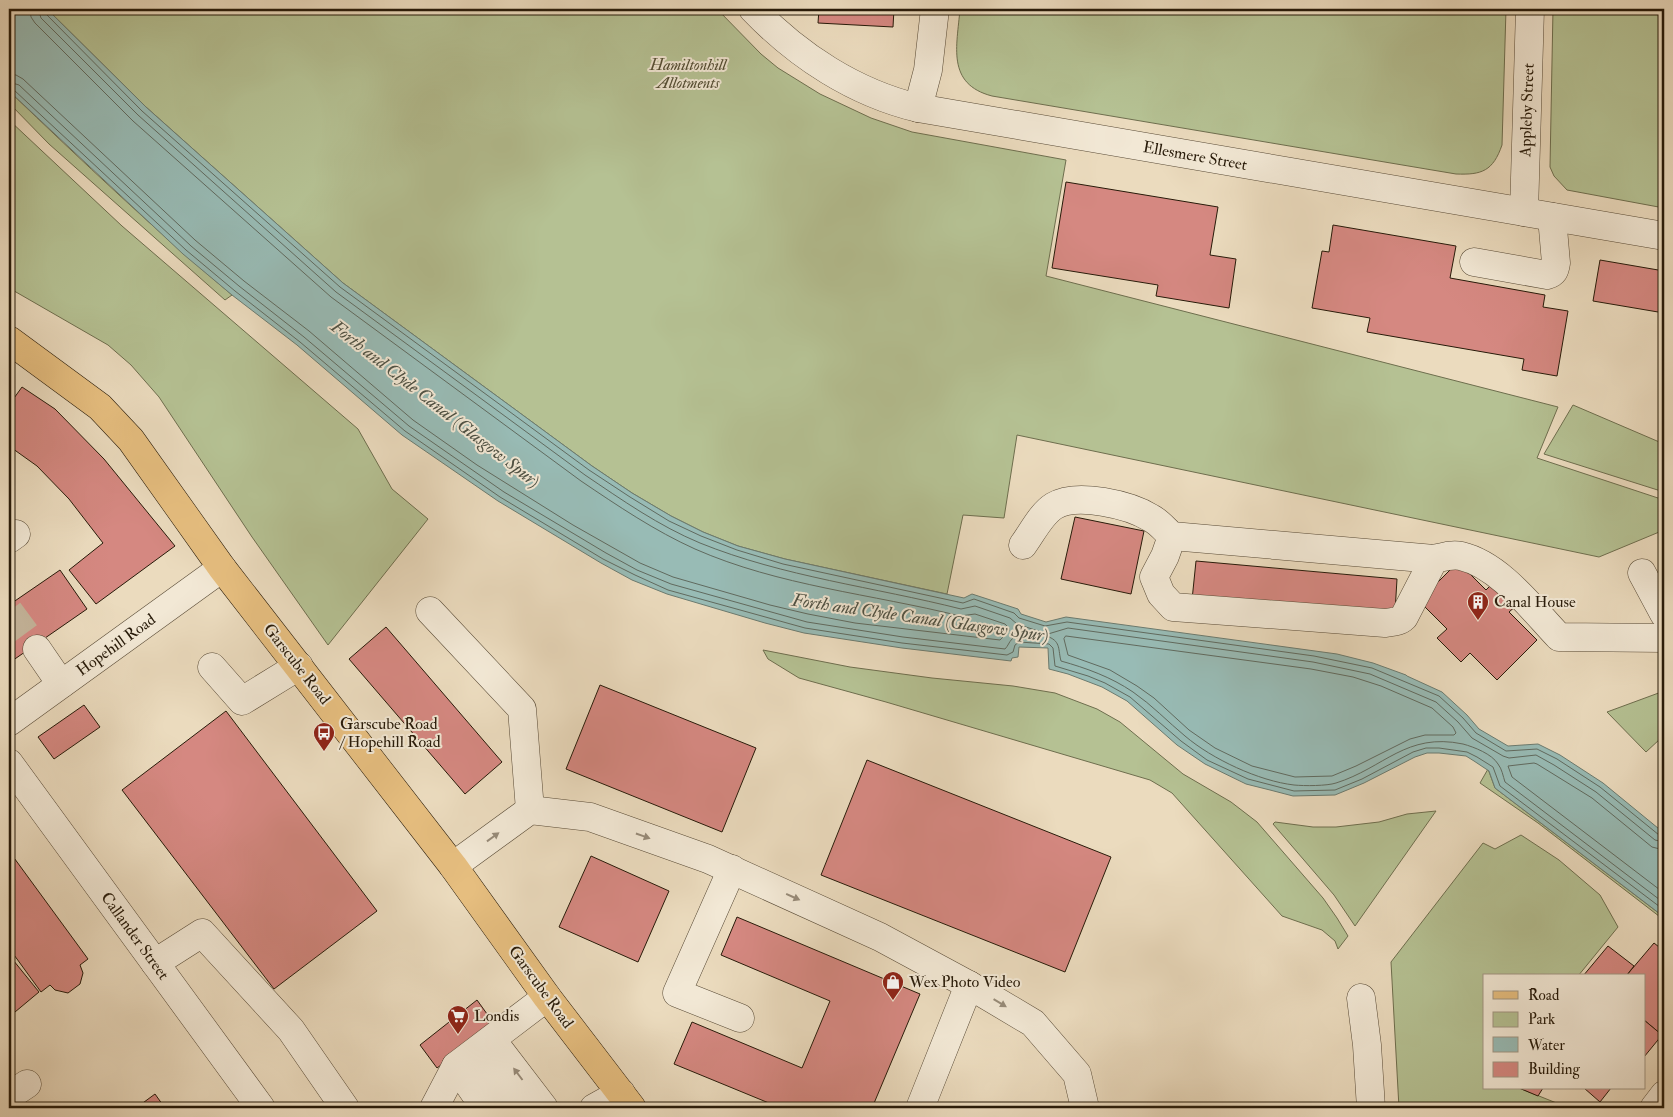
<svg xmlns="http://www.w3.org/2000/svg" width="1673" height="1117" font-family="'IM FELL Double Pica',serif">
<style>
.green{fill:#b5c193;stroke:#6e6e4e}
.water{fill:#98bbb5;stroke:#6b7b70}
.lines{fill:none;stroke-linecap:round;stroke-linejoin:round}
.shore{stroke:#606a5f;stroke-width:1}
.building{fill:#d58881;stroke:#271a09}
.minor-tunnel{stroke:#c4b49a;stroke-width:28;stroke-dasharray:28 14;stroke-linecap:butt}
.minor-casing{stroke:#584a36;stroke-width:29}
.major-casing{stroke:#271a09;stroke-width:29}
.minor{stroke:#f2e8d5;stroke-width:28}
.major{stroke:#e6be7f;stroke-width:28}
.oneway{fill:#978b79}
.labels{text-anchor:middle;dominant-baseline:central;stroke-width:4;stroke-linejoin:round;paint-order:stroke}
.park-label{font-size:16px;font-style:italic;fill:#524c32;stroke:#f2e8d5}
.street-label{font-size:16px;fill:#271a09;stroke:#f2e8d5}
.poi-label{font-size:16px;fill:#271a09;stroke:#f2e8d5;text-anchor:start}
.water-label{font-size:18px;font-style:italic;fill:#4f5245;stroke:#f2e8d5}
</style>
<rect width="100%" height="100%" fill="#ebdbbe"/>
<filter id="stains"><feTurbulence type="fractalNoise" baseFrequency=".004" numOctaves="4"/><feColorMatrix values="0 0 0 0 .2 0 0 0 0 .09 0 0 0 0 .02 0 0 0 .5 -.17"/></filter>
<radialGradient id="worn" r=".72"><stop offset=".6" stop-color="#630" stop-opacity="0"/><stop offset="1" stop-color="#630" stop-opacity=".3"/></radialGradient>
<g class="green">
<path d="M 47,9 L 717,9 L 761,54 L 778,68 L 820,94 L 871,118 L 912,132 L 1066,160 L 1046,276 L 1558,407 L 1537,458 L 1664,500 L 1664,530 L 1599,557 L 1017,435 L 1004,518 L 963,515 L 947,594 L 785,559 L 738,546 L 703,532 L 671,516 L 632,493 L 592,466 L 343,283 L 146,107 Z"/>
<path d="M 960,9 L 1506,9 L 1502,145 C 1493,171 1482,175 1456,174 L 992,96 C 946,84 957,46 960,9 Z"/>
<path d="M 1553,9 L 1664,9 L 1664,208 L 1567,190 L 1554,176 L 1550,167 Z"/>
<path d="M 9,91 C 82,161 155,230 232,295 L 225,300 L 49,144 L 9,103 Z"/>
<path d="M 9,120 L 122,226 L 358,429 L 392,489 L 428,519 L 328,645 L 252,537 L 159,397 L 131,365 L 108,345 L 9,288 Z"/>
<path d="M 1573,405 L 1664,444 L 1664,492 L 1544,454 Z"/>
<path d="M 763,650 L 850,667 L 932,678 L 1013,686 L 1055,693 L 1097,709 L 1120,722 L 1183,774 L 1231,802 L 1257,822 L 1323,898 L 1337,918 L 1348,936 L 1338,949 L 1335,941 L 1322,930 L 1282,916 L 1172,793 L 1150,780 L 886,702 L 799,678 L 768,659 Z"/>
<path d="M 1664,691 L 1664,743 L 1660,739 L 1646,752 L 1607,712 Z"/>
<path d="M 1488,769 L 1495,788 L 1664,917 L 1664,920 L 1538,823 L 1480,783 Z"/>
<path d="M 1436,811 L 1355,926 L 1334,895 L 1273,824 L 1275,822 L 1313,827 L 1336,827 L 1379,822 L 1407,814 Z"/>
<path d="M 1521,835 L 1559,860 L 1600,895 L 1618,927 L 1578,976 L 1484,976 L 1484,1088 L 1519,1088 L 1569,1108 L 1399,1108 L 1391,962 L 1483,843 L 1495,849 Z"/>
</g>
<path class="water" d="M 9,9 L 47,9 L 146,107 L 343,283 L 592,466 L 632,493 L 671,516 L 703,532 L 738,546 L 785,559 L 964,598 L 972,594 L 1018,609 L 1021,614 L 1046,622 L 1066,617 L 1337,654 L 1373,663 L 1406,675 L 1407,676 L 1442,692 L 1467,715 L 1479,729 L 1508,746 L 1538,744 L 1560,755 L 1603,783 L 1664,833 L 1664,917 L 1495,788 L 1489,771 L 1474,761 L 1466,756 L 1439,753 L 1427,753 L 1415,757 L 1364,783 L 1335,795 L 1293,796 L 1270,790 L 1246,784 L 1205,764 L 1177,745 L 1127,701 L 1102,687 L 1068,674 L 1049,669 L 1048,648 L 1019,647 L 1018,657 L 1012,658 L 1011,661 L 902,648 L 804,633 L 765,623 L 667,594 L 632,580 L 601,563 L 498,501 L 402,435 L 297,345 L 232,295 L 183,254 L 9,91 Z"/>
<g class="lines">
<g class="shore">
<path d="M 44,9 L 46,14 L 142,111 L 340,287 L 589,470 L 630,497 L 669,521 L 701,536 L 737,550 L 783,564 L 963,603 L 974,599 L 1014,613 L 1019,618 L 1045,626 L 1067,622 L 1314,656 L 1372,668 L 1439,696 L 1463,718 L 1476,733 L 1506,751 L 1537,749 L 1557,759 L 1600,787 L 1659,835 L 1664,836"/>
<path d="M 9,74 L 16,75 L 23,79 L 195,240 L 244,281 L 309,331 L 413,420 L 477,465 L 573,525 L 640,563 L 673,577 L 770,605 L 808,614 L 855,623 L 1000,640 L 1009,631 L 1009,628 L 1005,624 L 975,614 L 960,616 C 872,594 779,586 695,549 C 655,531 618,506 581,481 L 331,297 L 133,121 L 35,23 L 31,17 L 30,9"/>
<path d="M 9,82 L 19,85 L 191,246 L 239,286 L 304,337 L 409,426 L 504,492 L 606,553 L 637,570 L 671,584 L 807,622 L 903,637 L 1005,649 C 1008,646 1009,642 1012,639 C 1018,632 1032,636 1040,636 L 1042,635 L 1041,632 L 1017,624 L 1010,618 L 975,606 L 961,609 C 874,587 784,577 700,543 C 659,526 622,500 585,475 L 336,292 L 138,115 L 41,18 L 38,9"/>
<path d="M 9,88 L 14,90 L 186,250 L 235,291 L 300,342 L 405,431 L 500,497 L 603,559 L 635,575 L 668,590 L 805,628 L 902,643 L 1007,655 L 1013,652 L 1015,645 L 1019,642 L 1049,644 L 1053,648 L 1055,666 L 1088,676 L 1105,683 L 1130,697 L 1181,741 L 1207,760 L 1248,779 L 1294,791 L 1335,790 L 1362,779 L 1413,752 L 1426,748 L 1439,748 L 1467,752 L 1477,757 L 1493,767 L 1500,786 L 1664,910"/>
<path d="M 1066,636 L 1311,669 L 1353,677 L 1381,686 L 1432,708 L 1453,727 L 1456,733 L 1454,735 L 1425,735 L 1410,739 L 1356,766 L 1332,776 L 1295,777 L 1252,766 L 1215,748 L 1189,730 L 1154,698 L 1137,686 L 1110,670 L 1068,655 L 1064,639 Z"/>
<path d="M 1664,842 L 1655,840 L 1596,792 L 1554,765 L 1536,755 L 1509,758 L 1503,756 L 1472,738 L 1458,722 L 1436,702 L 1370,674 L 1313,662 L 1068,628 L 1048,634 L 1049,637 C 1061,642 1058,650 1061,661 C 1086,668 1111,677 1133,692 C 1152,705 1168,722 1185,736 C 1212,759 1259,781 1294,785 C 1304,786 1327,786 1336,783 C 1384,768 1406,732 1463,744 C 1474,747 1492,754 1498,764 C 1502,769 1503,776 1505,782 L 1664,903"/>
<path d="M 1664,850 L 1652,847 L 1592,798 L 1537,764 L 1534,763 L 1508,766 L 1512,777 L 1664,893"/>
</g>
</g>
<g class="building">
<path d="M 819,9 L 894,9 L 893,27 L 818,23 Z"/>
<path d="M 1066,182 L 1218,207 L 1210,255 L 1236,259 L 1229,308 L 1156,296 L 1158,285 L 1052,268 Z"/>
<path d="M 1333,225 L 1456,246 L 1450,278 L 1545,295 L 1543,307 L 1568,311 L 1557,376 L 1522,370 L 1524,359 L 1367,332 L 1370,318 L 1312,308 L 1322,251 L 1329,252 Z"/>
<path d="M 1600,260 L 1664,271 L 1664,313 L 1593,301 Z"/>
<path d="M 22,387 L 55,409 L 104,459 L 175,546 L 96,604 L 69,570 L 103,543 L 69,499 L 37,466 L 9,446 L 9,405 Z"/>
<path d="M 1075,517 L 1144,531 L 1131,594 L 1061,579 Z"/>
<path d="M 1196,561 L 1397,579 L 1395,612 L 1192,600 Z"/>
<path d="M 1458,562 L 1486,590 L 1494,582 L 1517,605 L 1509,612 L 1537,640 L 1497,680 L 1470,653 L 1461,662 L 1437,638 L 1447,629 L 1419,601 Z"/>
<path d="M 60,570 L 87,609 L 9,663 L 9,605 Z"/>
<path d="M 386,627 L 502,762 L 465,794 L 349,659 Z"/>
<path d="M 600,685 L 756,748 L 722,832 L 566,769 Z"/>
<path d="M 84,705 L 100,727 L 54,759 L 38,737 Z"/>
<path d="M 226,711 L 377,911 L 274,989 L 122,790 Z"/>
<path d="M 867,760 L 1111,857 L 1065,972 L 821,875 Z"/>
<path d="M 9,814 L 12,819 L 12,824 L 9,828 Z"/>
<path d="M 9,851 L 88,959 L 80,965 L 83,973 L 80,984 L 68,993 L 55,990 L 50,985 L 41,992 L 9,948 Z"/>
<path d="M 591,856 L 669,891 L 638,962 L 559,927 Z"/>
<path d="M 737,917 L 920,994 L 872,1108 L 781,1108 L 674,1064 L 692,1022 L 802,1068 L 830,1001 L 721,955 Z"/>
<path d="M 1654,943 L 1664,951 L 1664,1033 L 1662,1035 L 1644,1020 L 1644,976 L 1626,976 Z"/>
<path d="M 1608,946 L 1634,966 L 1626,976 L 1583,976 Z"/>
<path d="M 9,955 L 39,992 L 9,1017 Z"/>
<path d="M 477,1000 L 495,1025 L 437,1068 L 420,1045 Z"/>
<path d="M 1644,1020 L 1662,1035 L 1644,1057 Z"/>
<path d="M 1519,1088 L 1543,1088 L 1538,1096 Z"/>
<path d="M 1584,1088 L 1611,1088 L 1600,1102 Z"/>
<path d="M 155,1094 L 165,1108 L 136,1108 Z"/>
</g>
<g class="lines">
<path class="minor-tunnel" d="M 9,611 L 37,649"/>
<g class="minor-casing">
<g id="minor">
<path d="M 753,9 C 798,56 855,93 918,108 L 1664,236"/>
<path d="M 918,108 L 928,70 L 935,9"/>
<path d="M 1524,212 L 1530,9"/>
<path d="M 1474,262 L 1547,275 C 1554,273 1555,270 1556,263 L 1552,217"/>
<path d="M 1172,536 L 1165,556 L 1154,577 L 1161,594 L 1173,607 L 1385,623 C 1393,622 1399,622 1404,617 L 1434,559 C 1443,557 1452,554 1461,556 C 1500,565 1533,610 1559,637 L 1664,638"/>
<path d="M 9,539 L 16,534"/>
<path d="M 1023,545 C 1032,533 1041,514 1054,506 C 1077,492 1130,505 1151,518 C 1159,522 1165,530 1172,536 L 1434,559"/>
<path d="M 1642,573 L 1664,614"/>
<path d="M 430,611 L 522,709 L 530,810"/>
<path d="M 37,649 L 61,684"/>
<path d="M 212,667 L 242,701 L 299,666"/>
<path d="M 9,722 L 222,568"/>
<path d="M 9,763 L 261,1108"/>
<path d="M 453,866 L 530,810 L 590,817 L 708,859 L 880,937 L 969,985 L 1033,1023 L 1077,1074 L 1085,1108"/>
<path d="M 732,869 L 677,993 L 740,1018"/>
<path d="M 155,963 L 202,933 L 291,1030 L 345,1108"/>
<path d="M 1361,998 L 1367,1045 L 1371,1108"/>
<path d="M 492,1040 L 544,1108"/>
<path d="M 475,1053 L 515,1108"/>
<path d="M 456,1066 L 485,1108"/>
<path d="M 9,1096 L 27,1084"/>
<path d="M 434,1108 L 456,1066 L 547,997"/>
<path d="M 594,1108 L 621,1093"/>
<path d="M 920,1108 L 969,985"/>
<path d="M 1654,1108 L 1664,1095"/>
</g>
</g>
<g class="major-casing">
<path id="major" d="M 9,340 L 100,407 L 131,440 L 222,568 L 453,866 L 547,997 L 632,1108"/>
</g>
<use href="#minor" class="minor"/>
<use href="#major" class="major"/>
</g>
<defs><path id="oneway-solid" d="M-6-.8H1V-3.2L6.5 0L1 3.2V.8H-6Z" transform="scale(1.25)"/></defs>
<g class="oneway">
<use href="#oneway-solid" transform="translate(643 836) rotate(19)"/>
<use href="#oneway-solid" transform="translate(493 837) rotate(-36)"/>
<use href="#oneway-solid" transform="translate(793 897) rotate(24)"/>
<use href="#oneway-solid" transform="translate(1000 1003) rotate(31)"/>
<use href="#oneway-solid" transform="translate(518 1074) rotate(-127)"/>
</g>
<defs>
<g id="building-pin" transform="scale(1.125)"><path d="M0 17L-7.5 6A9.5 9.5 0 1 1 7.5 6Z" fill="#8f2418" stroke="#f2e8d5"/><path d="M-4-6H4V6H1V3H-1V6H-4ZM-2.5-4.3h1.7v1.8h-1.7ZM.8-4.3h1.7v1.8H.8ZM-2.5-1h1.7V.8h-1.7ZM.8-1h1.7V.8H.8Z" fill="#fff"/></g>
<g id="bus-pin" transform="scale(1.125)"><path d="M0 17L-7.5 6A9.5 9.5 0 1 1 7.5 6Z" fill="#8f2418" stroke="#f2e8d5"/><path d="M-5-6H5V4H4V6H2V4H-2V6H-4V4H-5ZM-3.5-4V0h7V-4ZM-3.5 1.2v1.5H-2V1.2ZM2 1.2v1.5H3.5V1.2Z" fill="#fff"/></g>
<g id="shop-pin" transform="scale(1.125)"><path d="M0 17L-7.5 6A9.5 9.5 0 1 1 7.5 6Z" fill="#8f2418" stroke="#f2e8d5"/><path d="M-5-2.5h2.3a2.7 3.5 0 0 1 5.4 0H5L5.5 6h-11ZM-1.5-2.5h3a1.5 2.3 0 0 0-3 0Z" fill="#fff"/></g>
<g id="supermarket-pin" transform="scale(1.125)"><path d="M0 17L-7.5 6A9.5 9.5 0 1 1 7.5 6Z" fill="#8f2418" stroke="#f2e8d5"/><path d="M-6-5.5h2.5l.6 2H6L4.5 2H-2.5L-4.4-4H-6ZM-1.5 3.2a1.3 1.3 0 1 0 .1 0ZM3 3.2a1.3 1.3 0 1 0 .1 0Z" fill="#fff"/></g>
</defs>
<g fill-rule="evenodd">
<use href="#building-pin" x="1478" y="602"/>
<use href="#bus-pin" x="324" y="733"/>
<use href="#shop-pin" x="893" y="982"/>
<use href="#supermarket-pin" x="458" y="1016"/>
</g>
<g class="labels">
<g class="park-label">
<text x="688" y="65">Hamiltonhill<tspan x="688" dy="18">Allotments</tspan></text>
</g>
<g class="street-label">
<text transform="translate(1527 110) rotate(-88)">Appleby Street</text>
<text transform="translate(1195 156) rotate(10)">Ellesmere Street</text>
<text transform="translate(116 645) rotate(-36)">Hopehill Road</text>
<text transform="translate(297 664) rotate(52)">Garscube Road</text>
<text transform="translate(135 936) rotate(54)">Callander Street</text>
<text transform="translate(541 987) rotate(54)">Garscube Road</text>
</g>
<g class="poi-label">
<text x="1494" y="602">Canal House</text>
<text x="340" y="724">Garscube Road<tspan x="340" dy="18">/ Hopehill Road</tspan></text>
<text x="909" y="982">Wex Photo Video</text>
<text x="474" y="1016">Londis</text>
</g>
<g class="water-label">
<text transform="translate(435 404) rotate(38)">Forth and Clyde Canal (Glasgow Spur)</text>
<text transform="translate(920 618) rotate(8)">Forth and Clyde Canal (Glasgow Spur)</text>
</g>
</g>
<rect width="1673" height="1117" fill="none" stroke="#ebdbbe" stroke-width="30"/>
<rect x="10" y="10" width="1653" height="1097" fill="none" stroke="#271a09" stroke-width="2.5"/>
<rect x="15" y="15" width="1643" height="1087" fill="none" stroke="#271a09"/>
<rect x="1483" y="974" width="162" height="115" fill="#f2e8d5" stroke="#a19683"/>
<rect x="1493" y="991" width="25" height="8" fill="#e6be7f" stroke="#a19683"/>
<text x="1528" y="1000" font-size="15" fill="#271a09">Road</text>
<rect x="1493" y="1012" width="25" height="15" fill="#b5c193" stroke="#a19683"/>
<text x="1528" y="1024" font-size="15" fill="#271a09">Park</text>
<rect x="1493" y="1037" width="25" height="15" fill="#98bbb5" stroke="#a19683"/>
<text x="1528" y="1050" font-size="15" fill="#271a09">Water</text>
<rect x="1493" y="1062" width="25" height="15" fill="#d58881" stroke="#a19683"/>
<text x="1528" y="1074" font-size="15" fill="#271a09">Building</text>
<rect width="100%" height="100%" filter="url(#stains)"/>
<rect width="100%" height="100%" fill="url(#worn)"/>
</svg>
